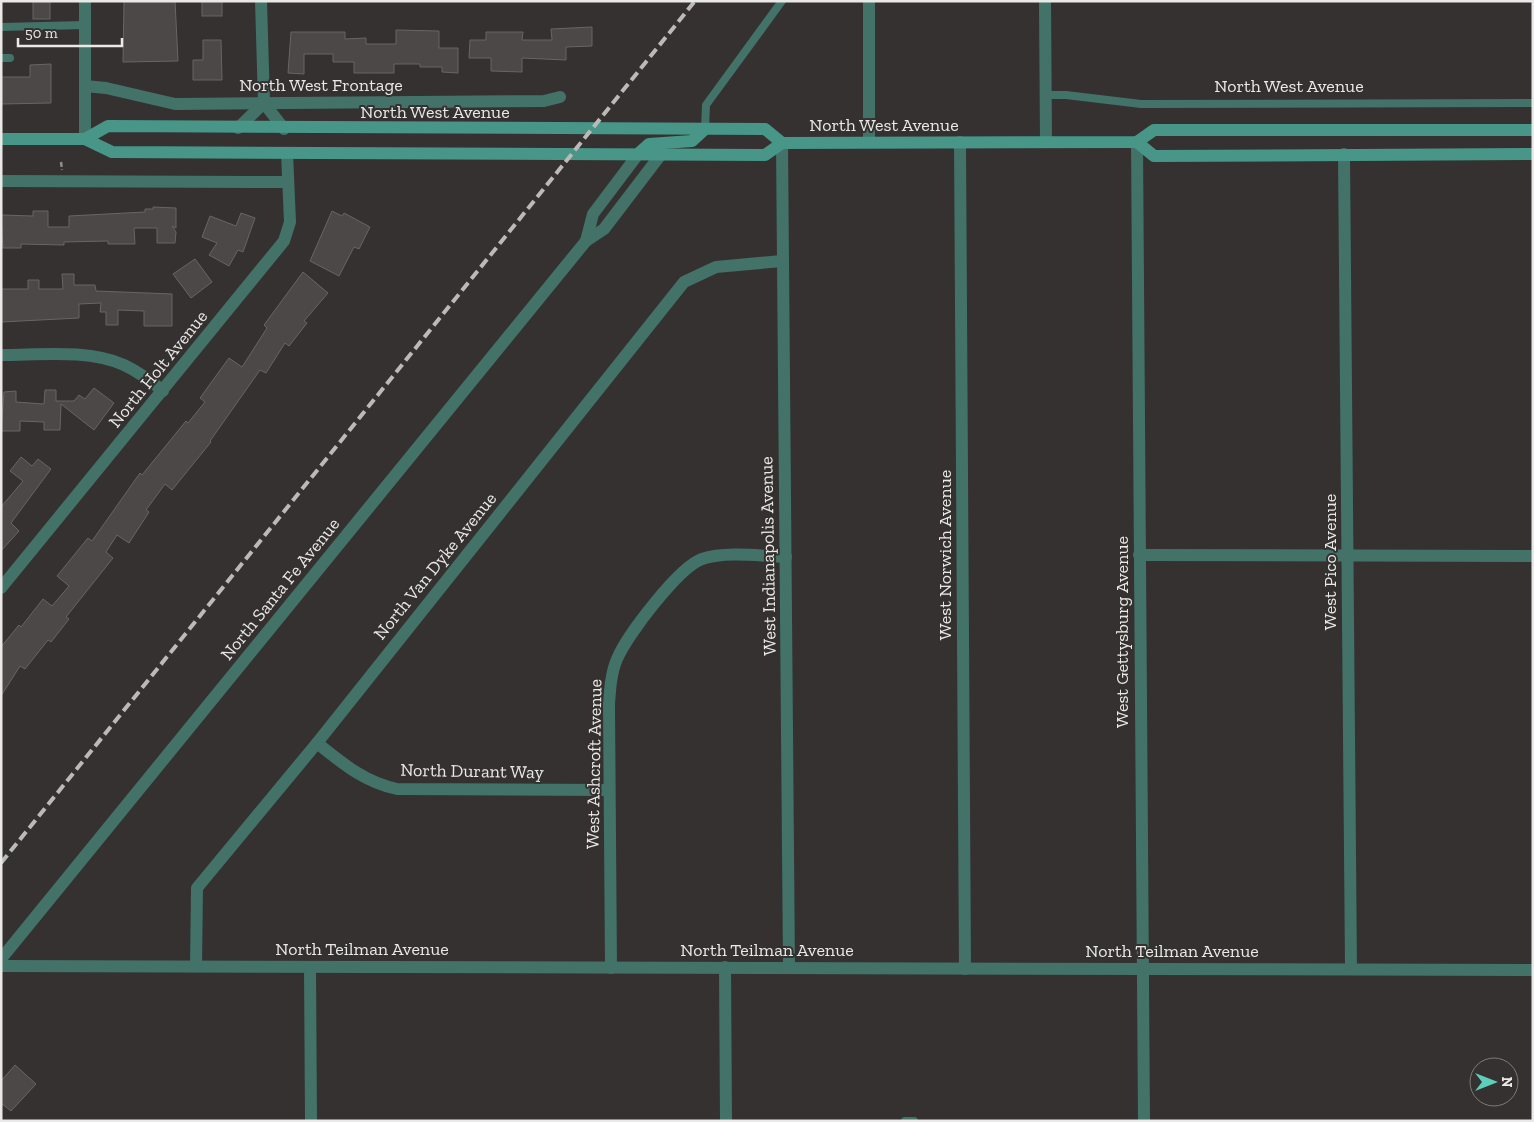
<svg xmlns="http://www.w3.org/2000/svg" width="1534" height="1122" font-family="'Zilla Slab',serif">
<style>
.building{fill:#4b4847;stroke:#686564}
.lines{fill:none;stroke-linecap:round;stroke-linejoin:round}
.path{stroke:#92908f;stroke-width:2.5;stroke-dasharray:5 2.5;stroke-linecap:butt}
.service{stroke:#437269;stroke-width:8}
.minor{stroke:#437269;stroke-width:12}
.tertiary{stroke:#437269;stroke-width:12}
.secondary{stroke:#479687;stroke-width:12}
.rail{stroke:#bbbab9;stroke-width:4;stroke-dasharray:10 5;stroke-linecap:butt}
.labels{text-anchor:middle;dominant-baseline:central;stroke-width:4;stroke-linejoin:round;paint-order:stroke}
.street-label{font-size:18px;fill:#eae9e8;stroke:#343130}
</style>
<rect width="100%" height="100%" fill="#343130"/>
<g class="building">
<rect x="33" y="1" width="17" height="18"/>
<path d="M 124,1 L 175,1 L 178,61 L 123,62 Z"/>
<rect x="202" y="1" width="20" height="15"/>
<path d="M 592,27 L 592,46 L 566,47 L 566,60 L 522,58 L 522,72 L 491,71 L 491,58 L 469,58 L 470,40 L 486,40 L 486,32 L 523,32 L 522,40 L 552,40 L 551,29 Z"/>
<path d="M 396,30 L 439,31 L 439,48 L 458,48 L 458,73 L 442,72 L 442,67 L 420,67 L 420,64 L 394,64 L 394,73 L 354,73 L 354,62 L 333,62 L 333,54 L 304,54 L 304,74 L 288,73 L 291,32 L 345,32 L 345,39 L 366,38 L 366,44 L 396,44 Z"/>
<path d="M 203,40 L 221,40 L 222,80 L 193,80 L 193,60 L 203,60 Z"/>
<path d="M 51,64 L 51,103 L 1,104 L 1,77 L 30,77 L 30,65 Z"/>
<path d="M 153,207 L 176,208 L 176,228 L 172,226 L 176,232 L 175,243 L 157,243 L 157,228 L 134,228 L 135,244 L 108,244 L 108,241 L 64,242 L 64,245 L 21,244 L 21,248 L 3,248 L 1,215 L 33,216 L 33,211 L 48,211 L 48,227 L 69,227 L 69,216 L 145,212 L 145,209 L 153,209 Z"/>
<path d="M 332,211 L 342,216 L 344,213 L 370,227 L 359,249 L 354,247 L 339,276 L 310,261 Z"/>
<path d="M 241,213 L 255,218 L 243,252 L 238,250 L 229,266 L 209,255 L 217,243 L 202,237 L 210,216 L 236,226 Z"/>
<path d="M 195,259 L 212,282 L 191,298 L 173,274 Z"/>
<path d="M 303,272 L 328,293 L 304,321 L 307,323 L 289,346 L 285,343 L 266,373 L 260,370 L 210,441 L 211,442 L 172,490 L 165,484 L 146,510 L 149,512 L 129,543 L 117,535 L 106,552 L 113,558 L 66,617 L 69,619 L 51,642 L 48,640 L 25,669 L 20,666 L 1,696 L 1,647 L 19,625 L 21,627 L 43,599 L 52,606 L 69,586 L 57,576 L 88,538 L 92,541 L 140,473 L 142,475 L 186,421 L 188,423 L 205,402 L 200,398 L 229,358 L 242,367 L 267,328 L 264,325 Z"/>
<path d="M 62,274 L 74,274 L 74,285 L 95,285 L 96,291 L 172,294 L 172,326 L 144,326 L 144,311 L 118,310 L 118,325 L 106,325 L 106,312 L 100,312 L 101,303 L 79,304 L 79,318 L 1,322 L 1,289 L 28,289 L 28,280 L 39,280 L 39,289 L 63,289 Z"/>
<path d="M 94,388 L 114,403 L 94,430 L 61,404 L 60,430 L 44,430 L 44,422 L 20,421 L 20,431 L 1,431 L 4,392 L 16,391 L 16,402 L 44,404 L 45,390 L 56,390 L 56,401 L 74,401 L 79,395 L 85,399 Z"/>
<path d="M 21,457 L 32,466 L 38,459 L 51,469 L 11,523 L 19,531 L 1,551 L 1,507 L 23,481 L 10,471 Z"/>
<path d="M 15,1065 L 36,1084 L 11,1111 L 1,1103 L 1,1081 Z"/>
</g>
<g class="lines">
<path class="path" d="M 61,162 L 62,170"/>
<g class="service">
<path d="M 1,27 L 85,25"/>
<path d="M 1,58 L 10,58"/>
<path d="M 1046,95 L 1066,95 L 1141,104 L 1533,103"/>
<path d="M 705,129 L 706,105 L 782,1"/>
<path d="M 905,1121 L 914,1121"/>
</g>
<g class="minor">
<path d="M 261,1 L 264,103 L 284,129"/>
<path d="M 869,1 L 869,142"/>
<path d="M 1045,1 L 1046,142"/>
<path d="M 85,86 L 106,88 L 175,104 L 544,101 L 560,97"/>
<path d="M 238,128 L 264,103"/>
<path d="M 960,142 L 965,969"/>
<path d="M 1137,142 L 1144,1121"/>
<path d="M 782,143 L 789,968"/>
<path d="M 1344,154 L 1351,969"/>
<path d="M 1,181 L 287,182"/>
<path d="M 586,241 L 593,214 L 639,153"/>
<path d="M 1,355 C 40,355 88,349 124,365 C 139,372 151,381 163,391"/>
<path d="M 1139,555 L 1533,556"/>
<path d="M 1,588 L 284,241 L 290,222 L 287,153"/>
<path d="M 317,743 C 342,763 364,782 397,789 L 609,790"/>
<path d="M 1,959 L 586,241 L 604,229 L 662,153"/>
<path d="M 1,966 L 1533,970"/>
<path d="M 196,966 L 197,888 L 317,743 L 684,282 L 716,267 L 782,261"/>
<path d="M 310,967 L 311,1121"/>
<path d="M 725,967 L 726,1121"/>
<path d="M 611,968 L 609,704 C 610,689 611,673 617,659 C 627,635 679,567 702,559 C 725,551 762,556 786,557"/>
</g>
<path class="tertiary" d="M 85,1 L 85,139"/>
<g class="secondary">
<path d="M 1,139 L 85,139 L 112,152 L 765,155 L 782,143 L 1137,142 L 1154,130 L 1533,130"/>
<path d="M 85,139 L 108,126 C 327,129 546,129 765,129 L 782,143"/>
<path d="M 1137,142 L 1154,156 L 1533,154"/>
<path d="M 639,153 L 649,144 L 692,141 L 705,129"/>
</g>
<path class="rail" d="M 1,863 L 695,1"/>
</g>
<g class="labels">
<g class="street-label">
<text x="321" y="85">North West Frontage</text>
<text x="1289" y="86">North West Avenue</text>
<text x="435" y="112">North West Avenue</text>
<text x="884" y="125">North West Avenue</text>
<text transform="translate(158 369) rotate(-51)">North Holt Avenue</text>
<text transform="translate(945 555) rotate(-90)">West Norwich Avenue</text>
<text transform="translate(768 556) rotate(-91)">West Indianapolis Avenue</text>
<text transform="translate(1330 562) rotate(-90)">West Pico Avenue</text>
<text transform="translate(435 566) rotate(-51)">North Van Dyke Avenue</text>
<text transform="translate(280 589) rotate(-51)">North Santa Fe Avenue</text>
<text transform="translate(1122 632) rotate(-90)">West Gettysburg Avenue</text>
<text transform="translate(594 764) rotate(-89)">West Ashcroft Avenue</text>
<text transform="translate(472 771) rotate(1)">North Durant Way</text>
<text x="362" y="949">North Teilman Avenue</text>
<text x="767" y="950">North Teilman Avenue</text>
<text x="1172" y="951">North Teilman Avenue</text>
</g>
</g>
<rect width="1534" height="1122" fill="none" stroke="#eae9e8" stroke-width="5"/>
<g transform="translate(1494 1082) rotate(90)"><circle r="24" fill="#343130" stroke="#7d7b7a"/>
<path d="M0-4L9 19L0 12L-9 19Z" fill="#5dceb9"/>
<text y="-8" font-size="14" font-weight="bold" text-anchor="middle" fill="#eae9e8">N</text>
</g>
<path d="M18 38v8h104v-8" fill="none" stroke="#eae9e8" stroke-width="2.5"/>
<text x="25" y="38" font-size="15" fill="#eae9e8" stroke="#343130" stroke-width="4" paint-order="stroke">50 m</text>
</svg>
